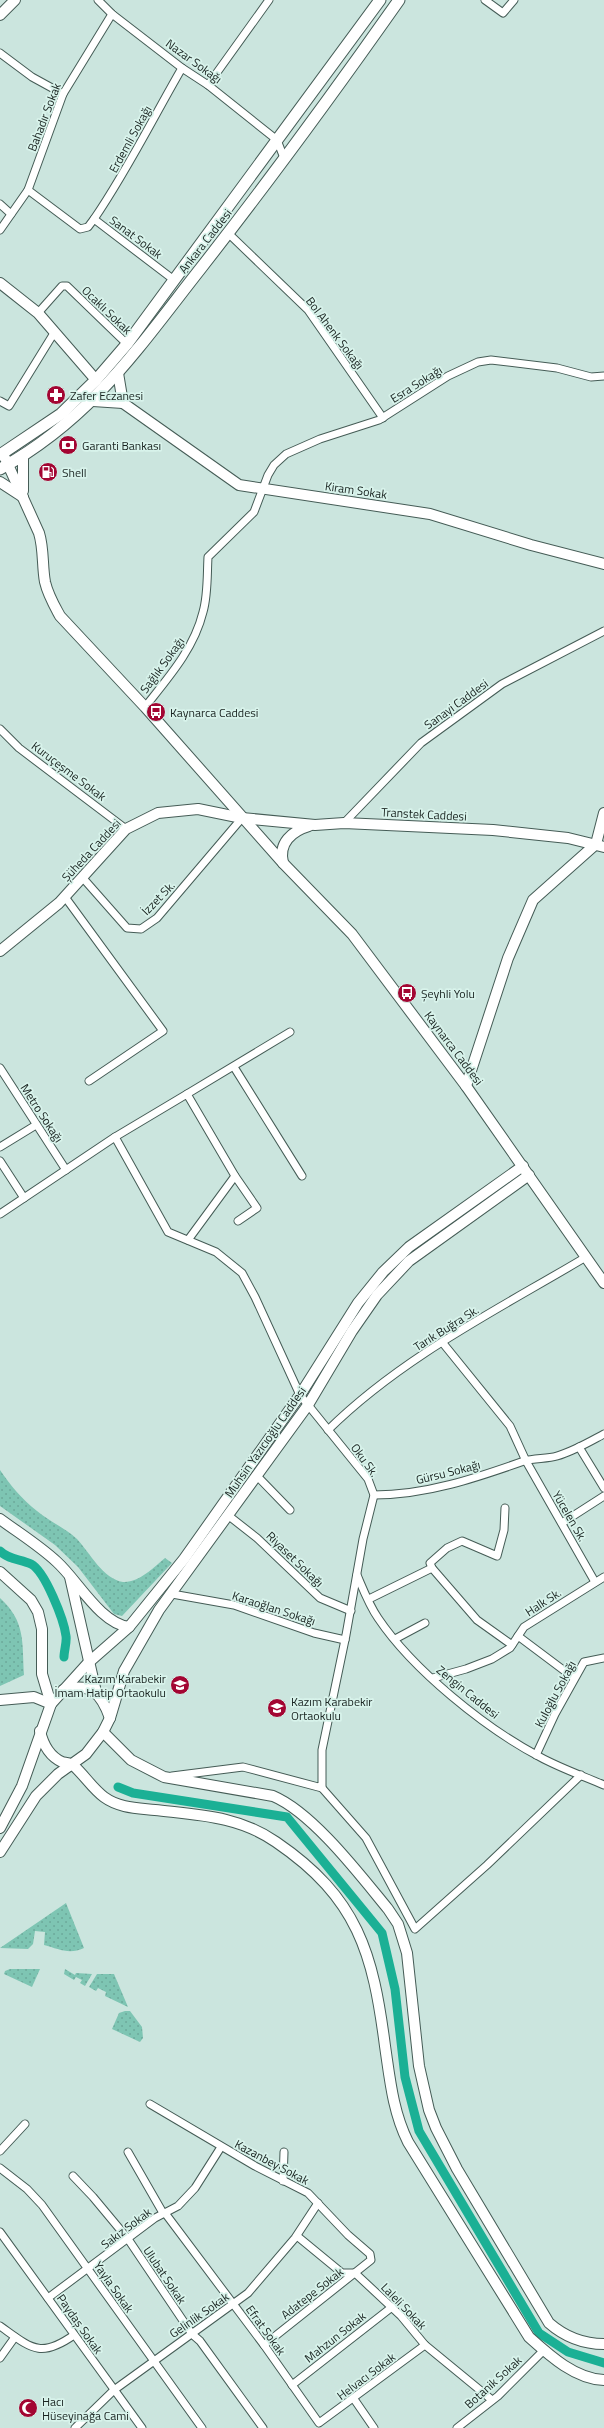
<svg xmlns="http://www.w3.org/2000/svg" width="604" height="2428" font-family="'Titillium Web',sans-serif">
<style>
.grass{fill:url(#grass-dots)}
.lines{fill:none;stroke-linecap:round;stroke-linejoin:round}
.canal{stroke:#1bb095;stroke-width:9}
.street-casing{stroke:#455c56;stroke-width:9}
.secondary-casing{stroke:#455c56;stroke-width:12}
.primary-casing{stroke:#455c56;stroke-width:13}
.street{stroke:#fff;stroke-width:7}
.secondary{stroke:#fff;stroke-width:10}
.primary{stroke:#fff;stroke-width:11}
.labels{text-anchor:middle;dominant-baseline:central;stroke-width:3.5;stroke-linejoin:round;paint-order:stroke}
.street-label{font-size:12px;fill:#192320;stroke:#d8f3eb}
.poi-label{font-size:12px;fill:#192320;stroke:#d8f3eb;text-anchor:start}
</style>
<defs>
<pattern id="grass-dots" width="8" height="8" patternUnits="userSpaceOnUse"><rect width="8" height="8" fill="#7ec5b3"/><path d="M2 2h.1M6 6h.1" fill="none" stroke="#6ca99a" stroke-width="1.8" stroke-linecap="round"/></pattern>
</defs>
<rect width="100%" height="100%" fill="#cbe5de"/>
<g class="grass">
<path d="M 0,1470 C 10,1485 22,1499 37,1511 C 49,1521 65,1528 77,1539 C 90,1553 103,1579 123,1582 C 139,1583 154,1567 165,1558 L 172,1563 L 122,1616 L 114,1614 L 78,1567 L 55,1545 L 0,1506 Z"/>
<path d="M 0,1598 C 26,1622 22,1642 24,1675 L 0,1686 Z"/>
<path d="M 66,1903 L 84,1948 C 69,1955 59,1949 44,1945 L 45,1932 L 35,1931 L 33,1944 L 28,1949 L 0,1948 Z"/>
<path d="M 10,1969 L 40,1969 L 32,1987 L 4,1974 L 5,1971 Z"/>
<path d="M 65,1969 L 75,1975 L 76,1973 L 92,1974 L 85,1986 L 80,1983 L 82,1980 L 76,1977 L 74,1980 L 64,1974 Z"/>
<path d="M 97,1974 L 114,1974 L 128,2007 L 105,1996 L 106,1992 L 98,1988 L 96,1991 L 89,1987 Z"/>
<path d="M 125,2011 L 130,2011 L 142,2027 L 143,2038 L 140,2042 L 112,2029 L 119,2013 Z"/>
</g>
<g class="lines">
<g class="canal">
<path d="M 0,1551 C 9,1560 21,1559 31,1564 C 45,1571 64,1620 66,1636 C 67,1642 64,1651 64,1657"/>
<path d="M 118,1787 L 133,1793 L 287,1817 L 382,1933 L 395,1989 L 405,2077 L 419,2131 L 539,2333 L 568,2352 L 604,2363"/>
</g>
<g class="street-casing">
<g id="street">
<path d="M 98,0 L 112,14 L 182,68 L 208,85 L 277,140 L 284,158"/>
<path d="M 485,0 L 503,13 L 514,0"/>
<path d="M 0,53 L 32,77 L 63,94"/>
<path d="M 208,85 L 269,0"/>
<path d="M 28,190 L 80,229 L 88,227 L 94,219 L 174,280"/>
<path d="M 0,204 L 11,214"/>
<path d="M 94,219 C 127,171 153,118 182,68"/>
<path d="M 0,230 L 28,190 L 63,94 L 112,14"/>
<path d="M 228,233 L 308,310 L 383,418"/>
<path d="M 38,313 L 62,286 L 67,286 L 127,344"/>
<path d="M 0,401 L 9,406 L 54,333"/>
<path d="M 145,707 C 168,678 194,649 203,612 C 208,595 207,575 208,557 L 254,512 L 268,475 L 274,465 L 286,454 L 320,439 L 379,420 L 448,376 L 478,362 L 491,360 L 557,368 L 591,377 L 604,376"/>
<path d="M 0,729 L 19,748 L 126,829"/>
<path d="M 344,823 L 421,743 L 502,684 L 604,631"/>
<path d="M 82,877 L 127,928 L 141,929 L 157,918 L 242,818"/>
<path d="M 65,897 L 163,1031 L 89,1081"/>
<path d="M 234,1067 L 302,1176"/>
<path d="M 0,1068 L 66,1170"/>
<path d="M 187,1094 L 290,1032"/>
<path d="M 115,1137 L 187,1094 L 235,1176 L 188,1240"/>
<path d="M 0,1147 L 36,1125"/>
<path d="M 0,1161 L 24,1198"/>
<path d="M 235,1176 L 257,1208 L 238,1221"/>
<path d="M 0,1214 L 115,1137 L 168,1232 L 216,1252 L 242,1273 L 255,1297 L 300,1395 L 368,1479 L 374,1495 L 363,1539 L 346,1635 L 322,1750 L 322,1788 L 243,1767 L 172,1776"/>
<path d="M 442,1342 L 510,1426 L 526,1461 L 595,1582"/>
<path d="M 328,1430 C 402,1357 497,1310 586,1257"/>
<path d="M 579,1447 L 604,1488"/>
<path d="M 257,1476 L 290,1510"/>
<path d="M 374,1495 C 426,1495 476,1478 524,1461 C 535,1458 547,1459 557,1456 C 574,1451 589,1442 604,1434"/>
<path d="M 229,1516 L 257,1538 L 320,1598 L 351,1611"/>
<path d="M 562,1523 L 604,1496"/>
<path d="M 432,1568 L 430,1563 L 447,1548 L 462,1541 L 497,1556 L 504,1530 L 505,1508"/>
<path d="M 357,1575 C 363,1589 369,1605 378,1618 C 413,1670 485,1728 540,1757 C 560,1768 583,1776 604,1785"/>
<path d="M 172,1594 L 234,1605 L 314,1633 L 345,1640"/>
<path d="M 369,1599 L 432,1568 L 477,1620 L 512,1645"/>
<path d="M 518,1636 L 574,1678"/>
<path d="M 395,1639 L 425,1623"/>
<path d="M 433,1678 L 466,1669 L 492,1659 L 510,1648 L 524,1627 L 604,1577"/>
<path d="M 536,1755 L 555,1714 L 584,1662 L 604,1658"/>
<path d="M 322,1788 L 366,1838 L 415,1929 L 487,1865 L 581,1775"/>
<path d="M 150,2104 L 255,2166 L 308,2193 L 348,2235 L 370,2254 L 371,2260 L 264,2345"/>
<path d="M 0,2151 L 25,2124"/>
<path d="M 128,2152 L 163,2213"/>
<path d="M 0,2168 L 27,2189 L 42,2205 L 202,2428"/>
<path d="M 73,2176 L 93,2197 L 128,2239 L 192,2334 L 200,2341 L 263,2428"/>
<path d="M 283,2181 L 284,2152"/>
<path d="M 165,2213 L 264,2345 L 319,2423 L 425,2345"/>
<path d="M 0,2232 L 142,2428"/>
<path d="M 297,2236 L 342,2273 L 355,2273 L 401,2316 L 425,2345 L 492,2400"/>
<path d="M 48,2298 L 155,2218 L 178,2206 L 195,2188 L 221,2147"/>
<path d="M 0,2326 C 31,2348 40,2359 74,2335"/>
<path d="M 0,2358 L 15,2337"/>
<path d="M 292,2385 L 392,2307"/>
<path d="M 354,2399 L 374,2428"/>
<path d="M 75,2428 L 114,2390 L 248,2293 L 295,2238 L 318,2203"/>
<path d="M 457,2428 L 498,2396 L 544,2350"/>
</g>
</g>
<g class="secondary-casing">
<g id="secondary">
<path d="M 0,15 L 15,0"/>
<path d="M 0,283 L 38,313 L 96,380"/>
<path d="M 118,373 L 123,403"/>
<path d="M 93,401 L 123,403"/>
<path d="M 123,403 L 239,485 L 430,514 L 531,545 L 604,564"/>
<path d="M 5,458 L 39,533 C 44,549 42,566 45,582 C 48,595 54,605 60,616 L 145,707 L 283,863 L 352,934 L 466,1086 L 604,1283"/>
<path d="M 0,482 L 23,497"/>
<path d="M 23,491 L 23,455"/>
<path d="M 283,863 C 278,843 292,831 309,826"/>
<path d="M 0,951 L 59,903 L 126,829 L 158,813 L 198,809 L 242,818 L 315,825 L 344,823 L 493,830 L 568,838 L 604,847"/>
<path d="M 466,1086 L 508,958 L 533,900 L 596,844 L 604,813"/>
<path d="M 0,1519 C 19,1533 40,1546 57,1562 C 78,1581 100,1623 129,1627"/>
<path d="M 0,1572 L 31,1600 L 38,1612 L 42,1629 L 42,1674 L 51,1704"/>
<path d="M 70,1577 L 96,1692"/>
<path d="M 63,1690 C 91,1682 101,1693 110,1718"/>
<path d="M 0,1700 L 34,1697 L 51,1704"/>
<path d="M 40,1731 C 43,1744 49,1756 62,1762 C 66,1763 71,1763 74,1766 C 84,1775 93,1789 104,1797 C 119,1808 137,1808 155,1810 C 198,1815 239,1816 276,1842 C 358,1898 373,1953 385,2046 C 390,2080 393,2112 408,2142 L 529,2337 C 549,2355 575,2379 604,2380"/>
<path d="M 103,1732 L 131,1760 L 164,1777 L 273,1796 C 313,1813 360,1875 388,1909 L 398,1924 L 407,1953 L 419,2066 L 429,2110 L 436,2128 L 457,2169 L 549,2323 C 565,2337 582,2344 604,2344"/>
<path d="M 0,1828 L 22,1786 L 51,1704 L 88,1663 L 129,1627 L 184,1559 L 300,1395 L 358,1303 L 383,1272 L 409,1247 L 523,1166"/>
<path d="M 0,1852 L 36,1796 L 58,1774 L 86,1754 L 103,1732 L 110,1718 L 124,1671 L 159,1610 L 308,1405 L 352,1331 L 377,1295 L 409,1261 L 529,1175"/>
</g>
</g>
<g class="primary-casing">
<g id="primary">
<path d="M 0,455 L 61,414 L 96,380 L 127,344 L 380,0"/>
<path d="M 0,469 C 92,418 138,348 201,268 C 269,181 335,91 399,0"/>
</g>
</g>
<use href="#street" class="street"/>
<use href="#secondary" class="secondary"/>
<use href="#primary" class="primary"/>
</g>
<defs>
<g id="pharmacy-disc" transform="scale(1)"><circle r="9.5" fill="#a30532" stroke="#d8f3eb"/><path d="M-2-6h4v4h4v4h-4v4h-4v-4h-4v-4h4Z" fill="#fff"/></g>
<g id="bank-disc" transform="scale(1)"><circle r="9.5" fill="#a30532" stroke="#d8f3eb"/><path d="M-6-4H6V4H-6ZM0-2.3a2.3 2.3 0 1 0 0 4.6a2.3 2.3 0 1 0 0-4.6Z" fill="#fff"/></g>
<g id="fuel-disc" transform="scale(1)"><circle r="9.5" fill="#a30532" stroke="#d8f3eb"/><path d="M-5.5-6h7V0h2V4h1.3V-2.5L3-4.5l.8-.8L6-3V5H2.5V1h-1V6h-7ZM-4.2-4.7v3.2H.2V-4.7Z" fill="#fff"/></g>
<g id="bus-disc" transform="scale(1)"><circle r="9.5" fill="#a30532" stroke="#d8f3eb"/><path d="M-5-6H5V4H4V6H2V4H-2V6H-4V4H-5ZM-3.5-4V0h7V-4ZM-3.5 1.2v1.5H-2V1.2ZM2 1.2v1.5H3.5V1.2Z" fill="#fff"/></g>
<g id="school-disc" transform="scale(1)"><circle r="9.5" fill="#a30532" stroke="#d8f3eb"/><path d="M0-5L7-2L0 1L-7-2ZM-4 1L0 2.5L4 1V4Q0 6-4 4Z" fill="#fff"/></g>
<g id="mosque-disc" transform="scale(1)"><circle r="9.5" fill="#a30532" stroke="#d8f3eb"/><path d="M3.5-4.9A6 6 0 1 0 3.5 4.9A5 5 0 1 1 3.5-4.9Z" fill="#fff"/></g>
</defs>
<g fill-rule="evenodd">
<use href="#pharmacy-disc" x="56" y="395"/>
<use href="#bank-disc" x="68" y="445"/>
<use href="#fuel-disc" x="48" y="472"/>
<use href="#bus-disc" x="156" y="712"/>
<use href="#bus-disc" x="407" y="993"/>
<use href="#school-disc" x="180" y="1685"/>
<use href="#school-disc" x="277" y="1708"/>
<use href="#mosque-disc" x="28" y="2408"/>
</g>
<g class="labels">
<g class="street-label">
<text transform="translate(194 61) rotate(36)">Nazar Sokağı</text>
<text transform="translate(44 117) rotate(-69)">Bahadır Sokak</text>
<text transform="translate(130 139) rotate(-61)">Erdemli Sokağı</text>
<text transform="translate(136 237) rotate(37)">Sanat Sokak</text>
<text transform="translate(205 241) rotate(-52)">Ankara Caddesi</text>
<text transform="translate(107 310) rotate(44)">Ocaklı Sokak</text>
<text transform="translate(335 333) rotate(53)">Bol Ahenk Sokağı</text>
<text transform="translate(416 384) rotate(-32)">Esra Sokağı</text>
<text transform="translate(356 490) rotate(8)">Kiram Sokak</text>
<text transform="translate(162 665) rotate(-54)">Sağlık Sokağı</text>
<text transform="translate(456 704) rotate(-36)">Sanayi Caddesi</text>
<text transform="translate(69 771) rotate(37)">Kuruçeşme Sokak</text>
<text transform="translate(424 814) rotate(3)">Transtek Caddesi</text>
<text transform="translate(91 850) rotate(-47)">Şüheda Caddesi</text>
<text transform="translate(158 898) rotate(-46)">İzzet Sk.</text>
<text transform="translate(454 1048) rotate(53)">Kaynarca Caddesi</text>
<text transform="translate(42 1113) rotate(57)">Metro Sokağı</text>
<text transform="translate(446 1328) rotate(-32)">Tarık Buğra Sk.</text>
<text transform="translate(265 1442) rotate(-55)">Muhsin Yazıcıoğlu Caddesi</text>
<text transform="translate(365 1460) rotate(54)">Oku Sk.</text>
<text transform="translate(448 1472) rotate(-14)">Gürsu Sokağı</text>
<text transform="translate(570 1516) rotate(60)">Yücelen Sk.</text>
<text transform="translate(295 1559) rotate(44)">Riyaset Sokağı</text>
<text transform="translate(543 1602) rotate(-33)">Halk Sk.</text>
<text transform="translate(274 1608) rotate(18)">Karaoğlan Sokağı</text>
<text transform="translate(468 1692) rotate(39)">Zengin Caddesi</text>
<text transform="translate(555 1694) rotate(-62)">Kuloğlu Sokağı</text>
<text transform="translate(272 2162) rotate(28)">Kazanbey Sokak</text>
<text transform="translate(126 2228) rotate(-37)">Sakız Sokak</text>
<text transform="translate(165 2275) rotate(56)">Ulubat Sokak</text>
<text transform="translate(114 2287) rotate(55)">Yayla Sokak</text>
<text transform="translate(312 2293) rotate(-38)">Adatepe Sokak</text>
<text transform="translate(404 2306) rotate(46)">Laleli Sokak</text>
<text transform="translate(199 2315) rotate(-35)">Gelinlik Sokak</text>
<text transform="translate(80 2324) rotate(55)">Paydaş Sokak</text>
<text transform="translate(266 2330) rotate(54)">Efrat Sokak</text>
<text transform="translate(335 2337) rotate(-38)">Mahzun Sokak</text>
<text transform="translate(366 2376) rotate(-37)">Helvacı Sokak</text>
<text transform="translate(493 2382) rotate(-42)">Botanik Sokak</text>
</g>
<g class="poi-label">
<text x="70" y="395">Zafer Eczanesi</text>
<text x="82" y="445">Garanti Bankası</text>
<text x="62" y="472">Shell</text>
<text x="170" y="712">Kaynarca Caddesi</text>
<text x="421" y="993">Şeyhli Yolu</text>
<text x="166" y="1678" text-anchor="end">Kazım Karabekir<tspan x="166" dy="14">İmam Hatip Ortaokulu</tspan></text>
<text x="291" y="1701">Kazım Karabekir<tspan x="291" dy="14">Ortaokulu</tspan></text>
<text x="42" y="2401">Hacı<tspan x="42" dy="14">Hüseyinağa Cami</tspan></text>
</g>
</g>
</svg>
